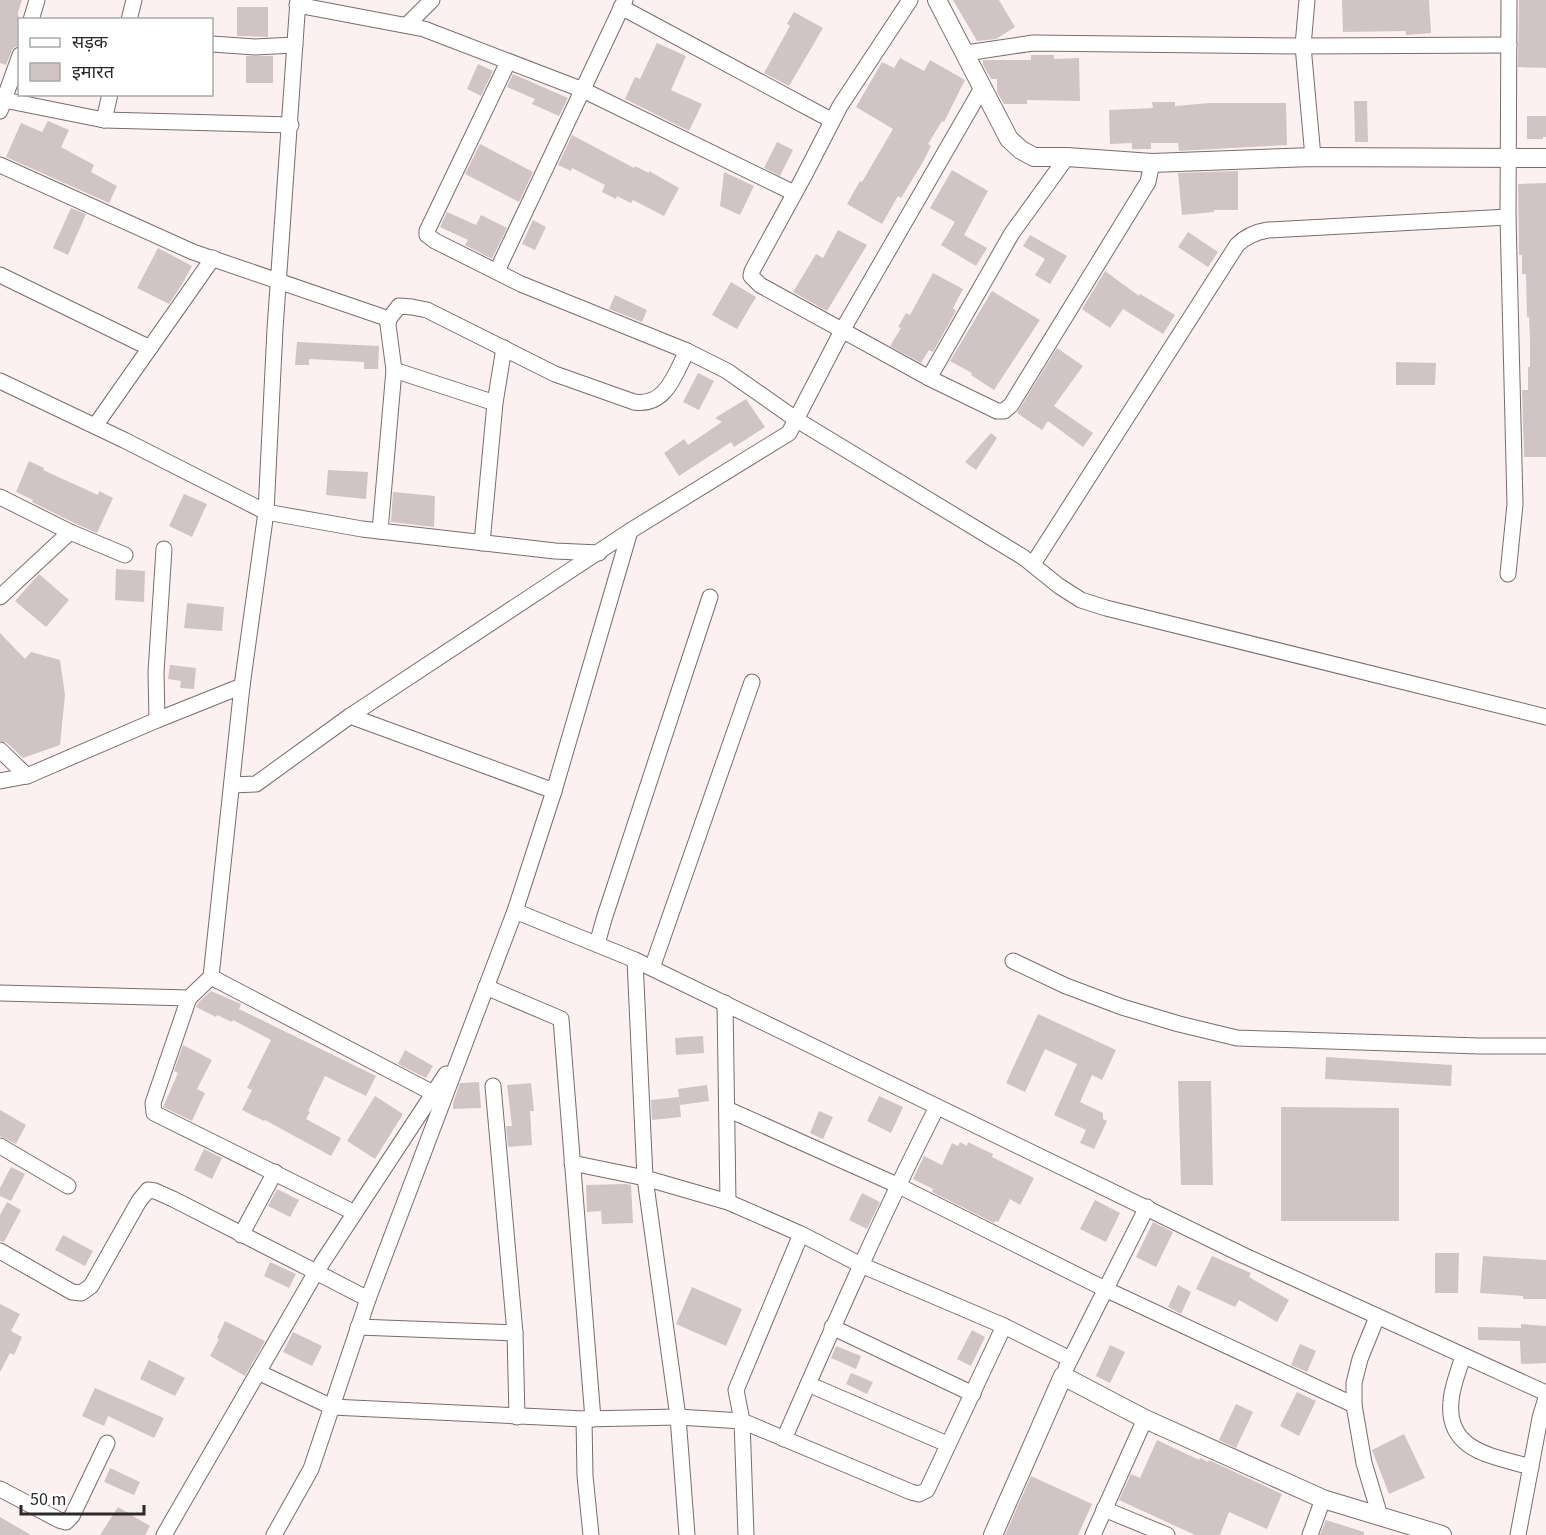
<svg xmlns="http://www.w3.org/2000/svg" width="1546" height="1535" font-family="'Source Sans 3','Noto Sans Devanagari',sans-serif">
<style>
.building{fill:#d1c4c5}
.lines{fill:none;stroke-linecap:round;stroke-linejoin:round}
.minor-casing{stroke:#786c6d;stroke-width:17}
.tertiary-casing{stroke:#786c6d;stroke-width:20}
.minor{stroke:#fff;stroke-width:15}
.tertiary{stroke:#fff;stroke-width:18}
</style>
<rect width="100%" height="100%" fill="#fdf0f1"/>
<g class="building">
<path d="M 0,0 L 22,0 L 18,12 L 20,45 L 13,48 L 6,65 L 0,63 Z"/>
<path d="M 953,0 L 999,0 L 1015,27 L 996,39 L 977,41 Z"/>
<path d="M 1342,0 L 1429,0 L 1431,33 L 1406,35 L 1406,31 L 1343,32 Z"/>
<path d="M 1519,0 L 1546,0 L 1546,68 L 1518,67 Z"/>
<path d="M 237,7 L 268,7 L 268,37 L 237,36 Z"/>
<path d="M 794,12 L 823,28 L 789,86 L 764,73 L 790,26 L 787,24 Z"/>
<path d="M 657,43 L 686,56 L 671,90 L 702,104 L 689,131 L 625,99 L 635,77 L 640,79 Z"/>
<path d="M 1031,55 L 1054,55 L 1054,59 L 1079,58 L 1080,101 L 1027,100 L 1027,104 L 1004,104 L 997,92 L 997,79 L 991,79 L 983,65 L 983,60 L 1031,60 Z"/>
<rect x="246" y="56" width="27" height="27"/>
<path d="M 900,58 L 924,71 L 930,60 L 965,80 L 944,122 L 942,121 L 928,144 L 931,146 L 923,162 L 901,198 L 898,196 L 882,224 L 847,204 L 860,181 L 862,182 L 893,129 L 856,107 L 882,62 L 894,68 Z"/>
<path d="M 478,64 L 493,71 L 481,96 L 467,89 Z"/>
<path d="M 513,74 L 568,98 L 559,116 L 532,104 L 535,99 L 507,87 Z"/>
<path d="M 1354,101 L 1367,101 L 1368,142 L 1355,142 Z"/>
<path d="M 1152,102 L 1175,102 L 1175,106 L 1210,103 L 1286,103 L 1287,145 L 1179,151 L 1178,143 L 1151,143 L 1151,149 L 1132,149 L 1132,143 L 1110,144 L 1109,110 L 1153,108 Z"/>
<path d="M 1527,116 L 1546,116 L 1546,137 L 1543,137 L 1543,139 L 1527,139 Z"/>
<path d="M 48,121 L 69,130 L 61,147 L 94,165 L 91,172 L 117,186 L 109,203 L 6,157 L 21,123 L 42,132 Z"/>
<path d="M 572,135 L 634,168 L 635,166 L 649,173 L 649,171 L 679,188 L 664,216 L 633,200 L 631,203 L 617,196 L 616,199 L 602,192 L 605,185 L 572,168 L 571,171 L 558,165 Z"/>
<path d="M 777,142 L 793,150 L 780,176 L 764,168 Z"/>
<path d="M 480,144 L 533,172 L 519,202 L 465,174 Z"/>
<path d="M 952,170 L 988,191 L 964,235 L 987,248 L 976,266 L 941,245 L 955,222 L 930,208 Z"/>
<path d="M 1238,171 L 1238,210 L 1214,210 L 1214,212 L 1182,215 L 1178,173 Z"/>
<path d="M 724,172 L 754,186 L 740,215 L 720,206 Z"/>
<path d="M 1546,183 L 1546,457 L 1524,457 L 1522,390 L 1528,390 L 1528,367 L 1530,367 L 1530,340 L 1529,317 L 1527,317 L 1526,274 L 1522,274 L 1522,255 L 1519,255 L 1518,184 Z"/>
<path d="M 71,208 L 86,214 L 68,255 L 53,248 Z"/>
<path d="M 447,212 L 476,225 L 481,215 L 507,228 L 492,259 L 465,245 L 468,240 L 440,227 Z"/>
<path d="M 533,220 L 546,227 L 535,250 L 522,244 Z"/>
<path d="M 838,230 L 867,245 L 827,311 L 793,292 L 816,254 L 823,258 Z"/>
<path d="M 1188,232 L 1218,252 L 1208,267 L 1178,247 Z"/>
<path d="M 1030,235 L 1067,256 L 1050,284 L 1035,275 L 1045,259 L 1023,246 Z"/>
<path d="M 158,248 L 192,266 L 181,286 L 169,304 L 137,288 Z"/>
<path d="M 1105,271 L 1139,296 L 1140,294 L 1175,315 L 1163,334 L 1123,309 L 1110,328 L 1082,309 Z"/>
<path d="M 933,273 L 963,289 L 953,308 L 956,311 L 933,352 L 929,350 L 921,363 L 890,346 L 901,328 L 898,327 L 906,313 L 910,315 Z"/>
<path d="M 731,282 L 756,297 L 737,329 L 712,315 Z"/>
<path d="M 992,291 L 1040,320 L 994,390 L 971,375 L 972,373 L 950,361 Z"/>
<path d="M 615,295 L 647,310 L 642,322 L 609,309 Z"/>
<path d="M 297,342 L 379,346 L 378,369 L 364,369 L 364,362 L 309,359 L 309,365 L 295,365 Z"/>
<path d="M 1057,348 L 1083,366 L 1054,406 L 1093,433 L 1083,447 L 1048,421 L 1042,430 L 1017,413 Z"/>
<path d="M 1396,362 L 1436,363 L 1435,385 L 1396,385 Z"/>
<path d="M 698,373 L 714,381 L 699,410 L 683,402 Z"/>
<path d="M 746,399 L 765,427 L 734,447 L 731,442 L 679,476 L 664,453 L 684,439 L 688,445 L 722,422 L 715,418 Z"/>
<path d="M 991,433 L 997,438 L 976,470 L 965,462 Z"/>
<path d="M 29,461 L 44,468 L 43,470 L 98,495 L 99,491 L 113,498 L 97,533 L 74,523 L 32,502 L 33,500 L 16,492 Z"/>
<path d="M 328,470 L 368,472 L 366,499 L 326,495 Z"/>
<path d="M 393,492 L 435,496 L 434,527 L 391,522 Z"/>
<path d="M 184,494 L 207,504 L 192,537 L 169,526 Z"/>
<path d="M 116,569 L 145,571 L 144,602 L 115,600 Z"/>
<path d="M 39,574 L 69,600 L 46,627 L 15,601 Z"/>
<path d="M 187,603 L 224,607 L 222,631 L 184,628 Z"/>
<path d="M 0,633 L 25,659 L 31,652 L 60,660 L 65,695 L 60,745 L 23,758 L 7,743 L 0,741 Z"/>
<path d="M 170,665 L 196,668 L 194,689 L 180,688 L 181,681 L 168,679 Z"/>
<path d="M 211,991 L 241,1004 L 239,1009 L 376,1076 L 366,1096 L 325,1076 L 308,1111 L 310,1112 L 306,1119 L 341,1138 L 331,1156 L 265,1120 L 264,1121 L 242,1110 L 252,1090 L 247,1088 L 271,1040 L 233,1020 L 232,1022 L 217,1015 L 216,1017 L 196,1007 L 199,1002 Z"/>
<path d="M 1038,1014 L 1116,1050 L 1102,1080 L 1092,1075 L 1080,1102 L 1103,1113 L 1103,1119 L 1107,1121 L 1094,1149 L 1080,1143 L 1086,1130 L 1054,1115 L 1077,1064 L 1045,1049 L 1025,1092 L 1006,1083 Z"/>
<path d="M 703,1036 L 704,1053 L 676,1055 L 675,1038 Z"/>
<path d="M 183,1045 L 212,1060 L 197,1089 L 205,1093 L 192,1121 L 163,1107 L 178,1073 L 174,1071 Z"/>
<path d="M 405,1050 L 433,1066 L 426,1078 L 398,1064 Z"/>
<path d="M 1326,1057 L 1452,1065 L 1451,1086 L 1325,1079 Z"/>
<path d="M 1178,1081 L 1211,1081 L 1213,1185 L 1181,1185 Z"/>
<path d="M 479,1082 L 481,1108 L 453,1109 L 453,1103 L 460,1083 Z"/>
<path d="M 531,1083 L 534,1111 L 530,1111 L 532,1145 L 508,1147 L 506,1126 L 512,1126 L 507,1085 Z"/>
<path d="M 707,1085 L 709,1101 L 680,1105 L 679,1098 L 681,1117 L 652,1120 L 651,1100 L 679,1097 L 678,1089 Z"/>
<path d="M 375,1096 L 403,1114 L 375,1159 L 347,1141 Z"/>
<path d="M 879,1096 L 903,1107 L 891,1133 L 867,1121 Z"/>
<path d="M 1281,1107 L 1399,1108 L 1399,1221 L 1281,1221 Z"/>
<path d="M 0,1110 L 26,1125 L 16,1144 L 0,1136 Z"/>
<path d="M 819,1111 L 833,1117 L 823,1139 L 810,1133 Z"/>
<path d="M 960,1142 L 967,1146 L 968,1142 L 982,1149 L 993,1154 L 992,1157 L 1034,1178 L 1020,1205 L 1010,1199 L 998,1222 L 995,1221 L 994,1223 L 932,1192 L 933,1189 L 913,1179 L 924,1156 L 942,1165 L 952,1143 L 958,1146 Z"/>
<path d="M 204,1149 L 222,1158 L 212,1179 L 194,1170 Z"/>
<path d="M 11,1167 L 25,1174 L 11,1201 L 0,1196 L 0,1188 Z"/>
<path d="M 625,1184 L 631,1185 L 633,1223 L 602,1224 L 601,1211 L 587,1212 L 586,1185 Z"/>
<path d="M 277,1189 L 299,1200 L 290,1217 L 268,1206 Z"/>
<path d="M 862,1193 L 880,1202 L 867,1229 L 849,1220 Z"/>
<path d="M 1095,1200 L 1120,1213 L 1106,1242 L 1080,1229 Z"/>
<path d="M 7,1202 L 21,1210 L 4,1242 L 0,1241 L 0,1215 Z"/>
<path d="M 1153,1222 L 1173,1232 L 1156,1267 L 1136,1257 Z"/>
<path d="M 63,1235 L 93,1251 L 85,1266 L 55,1250 Z"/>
<path d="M 1435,1253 L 1459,1253 L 1458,1293 L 1435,1293 Z"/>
<path d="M 1212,1256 L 1251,1273 L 1249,1277 L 1289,1300 L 1277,1322 L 1239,1300 L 1235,1307 L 1196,1289 Z"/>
<path d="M 1483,1256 L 1546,1260 L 1546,1299 L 1523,1299 L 1523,1296 L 1480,1293 Z"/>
<path d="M 270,1262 L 296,1274 L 289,1288 L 264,1276 Z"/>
<path d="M 1178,1285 L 1191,1292 L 1181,1314 L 1168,1307 Z"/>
<path d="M 692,1287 L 742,1309 L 726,1346 L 676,1324 Z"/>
<path d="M 0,1304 L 20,1314 L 11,1331 L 22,1337 L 14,1355 L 10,1353 L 0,1372 Z"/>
<path d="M 225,1321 L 265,1341 L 245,1376 L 210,1356 L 219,1339 L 217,1338 Z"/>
<path d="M 1521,1324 L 1546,1326 L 1546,1363 L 1521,1364 L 1520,1341 L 1478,1340 L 1478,1327 L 1521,1328 Z"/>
<path d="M 972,1330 L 985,1337 L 971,1366 L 957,1359 Z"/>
<path d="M 293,1332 L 322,1346 L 312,1366 L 283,1352 Z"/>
<path d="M 1300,1344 L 1316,1351 L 1307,1372 L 1291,1365 Z"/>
<path d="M 1110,1345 L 1125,1352 L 1110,1383 L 1096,1376 Z"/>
<path d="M 836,1346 L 861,1356 L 856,1369 L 831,1358 Z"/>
<path d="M 149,1360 L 185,1378 L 175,1396 L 140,1379 Z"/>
<path d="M 851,1373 L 873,1382 L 867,1394 L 846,1384 Z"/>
<path d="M 95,1388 L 164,1418 L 154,1438 L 108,1416 L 104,1426 L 82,1416 Z"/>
<path d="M 1297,1392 L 1316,1401 L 1299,1436 L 1280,1426 Z"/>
<path d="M 1236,1404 L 1253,1412 L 1236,1448 L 1219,1440 Z"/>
<path d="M 1404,1434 L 1425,1478 L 1389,1494 L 1372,1450 Z"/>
<path d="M 1157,1440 L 1199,1460 L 1200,1458 L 1208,1462 L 1209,1460 L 1282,1494 L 1267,1529 L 1229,1512 L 1220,1535 L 1195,1535 L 1119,1500 L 1131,1474 L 1140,1478 Z"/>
<path d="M 110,1468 L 140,1482 L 134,1495 L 104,1482 Z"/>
<path d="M 1031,1476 L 1092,1504 L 1078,1535 L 1005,1535 Z"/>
<path d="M 118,1507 L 150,1526 L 145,1535 L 100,1535 Z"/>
<path d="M 0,1517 L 31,1535 L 0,1535 Z"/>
<path d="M 1326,1520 L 1364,1532 L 1364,1535 L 1320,1535 Z"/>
</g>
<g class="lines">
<g class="minor-casing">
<g id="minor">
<path d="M 910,0 L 840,106 L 803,178 L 752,271 L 751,276 L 760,285 L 929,378 L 997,411 L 1004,411 L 1011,405 L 1148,182 L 1152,163"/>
<path d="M 1307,0 L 1303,46 L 1313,157"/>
<path d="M 297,5 L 424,29 L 583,90 L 794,193"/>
<path d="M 621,7 L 831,120"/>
<path d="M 31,20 L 37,0"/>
<path d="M 129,20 L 134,0"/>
<path d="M 408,24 L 432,0"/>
<path d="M 212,44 L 255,47 L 295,45"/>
<path d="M 966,53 L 1033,43 L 1303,46 L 1509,45"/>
<path d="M 508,62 L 427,231 L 427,235 L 435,241 L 521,284 L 687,351 L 727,371 L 797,420 L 1023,557 L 1059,586 L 1081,600 L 1106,608 L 1546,717"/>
<path d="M 0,99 L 104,120 L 291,125"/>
<path d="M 0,111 L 20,55"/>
<path d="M 104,120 L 110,94"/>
<path d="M 0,165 L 193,252 L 389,319"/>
<path d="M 497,271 L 625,0"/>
<path d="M 0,275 L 150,348"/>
<path d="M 394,370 L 495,403"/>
<path d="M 929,378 L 1012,233 L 1067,157"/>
<path d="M 0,381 L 124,440 L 266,512 L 362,529 L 555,551 L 599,553"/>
<path d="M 95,426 L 213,258"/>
<path d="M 0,497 L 70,532 L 125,555"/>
<path d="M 380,531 L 394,370 L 388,325 L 389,319 L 399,306 L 412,307 L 427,310 L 555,374 L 634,402 C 666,407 675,374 687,351"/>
<path d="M 482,543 L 495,403 L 504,348"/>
<path d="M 1033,564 L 1237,245 C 1246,236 1255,232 1268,230 L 1508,217"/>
<path d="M 1508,574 L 1515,504 L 1508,217 L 1509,0"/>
<path d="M 0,597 L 70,532"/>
<path d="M 242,686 L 266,512 L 275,329 L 298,0"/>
<path d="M 350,716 L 554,791"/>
<path d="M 157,720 L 156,672 L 164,549"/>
<path d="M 0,750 L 27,776"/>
<path d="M 0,781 L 27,776 L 157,720 L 242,686 L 211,977 L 189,998 L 0,993"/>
<path d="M 232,785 L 256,784 L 350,716 L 630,531"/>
<path d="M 515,911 L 635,960 L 1245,1256 L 1546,1393"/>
<path d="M 597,944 L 604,919 L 710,597"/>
<path d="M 635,960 L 645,1178 L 678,1417 L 687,1535"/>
<path d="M 1013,961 L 1066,986 L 1122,1007 L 1179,1024 L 1237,1038 L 1479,1046 L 1546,1046"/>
<path d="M 652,968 L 752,682"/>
<path d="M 211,977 L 433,1093"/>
<path d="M 486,987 L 561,1019 L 593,1419"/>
<path d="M 189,998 L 153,1103 L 154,1113 L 355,1213"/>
<path d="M 725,1003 L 728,1202 L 801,1234 L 861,1265 L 1004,1326 L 1070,1359"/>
<path d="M 493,1086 L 515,1333 L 517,1417"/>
<path d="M 727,1109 L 897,1185 L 1105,1289 L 1354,1405"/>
<path d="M 0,1146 L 68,1186"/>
<path d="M 572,1163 L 645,1178 L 728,1202"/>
<path d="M 801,1234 L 736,1390 L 742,1421 L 911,1492 L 919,1494 L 927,1490 L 1004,1326"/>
<path d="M 241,1235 L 275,1172"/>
<path d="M 0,1251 L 72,1292 L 81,1293 L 91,1286 L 139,1201 L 148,1190 L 155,1191 L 173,1199 L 316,1272 L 446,1074"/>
<path d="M 1377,1317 L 1360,1359 L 1354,1383 L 1354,1405 L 1364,1463 L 1380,1516"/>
<path d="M 358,1327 L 515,1333"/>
<path d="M 832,1327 L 973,1394"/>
<path d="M 1463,1356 C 1459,1370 1452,1386 1451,1401 C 1446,1452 1494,1456 1531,1467"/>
<path d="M 1066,1368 L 1147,1207"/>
<path d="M 258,1372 L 332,1407 L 584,1419 L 585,1476 L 591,1535"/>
<path d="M 808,1384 L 947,1444"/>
<path d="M 584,1419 L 678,1417 L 742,1421 L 746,1535"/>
<path d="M 784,1439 C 833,1327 882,1215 937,1107"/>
<path d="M 0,1489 L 59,1520 L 66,1522 L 72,1516 L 107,1443"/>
<path d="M 1104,1509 L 1167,1535"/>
<path d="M 164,1535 L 316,1272 L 368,1299"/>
<path d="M 274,1535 L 311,1469 L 368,1299 L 515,911 L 554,791 L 630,531 L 789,433 L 843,329 L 982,88"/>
<path d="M 1093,1535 L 1145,1419"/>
<path d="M 1310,1535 L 1323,1499"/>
<path d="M 1518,1535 L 1540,1418 L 1546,1398"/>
</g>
</g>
<g class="tertiary-casing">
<g id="tertiary">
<path d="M 937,0 L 1009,139 L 1021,150 L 1034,157 L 1067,157 L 1152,163 L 1313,157 L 1546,158"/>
<path d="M 993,1535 L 1063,1376 L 1145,1419 L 1323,1499 L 1442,1535"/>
</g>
</g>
<use href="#minor" class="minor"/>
<use href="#tertiary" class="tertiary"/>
</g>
<rect x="18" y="18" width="195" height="78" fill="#ffffff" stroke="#aba9a9" stroke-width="1.5"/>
<rect x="30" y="38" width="30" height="9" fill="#ffffff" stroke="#aba9a9" stroke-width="1.5"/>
<text x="72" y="48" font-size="18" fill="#2d2829">सड़क</text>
<rect x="30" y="63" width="30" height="18" fill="#d1c4c5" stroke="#aba9a9" stroke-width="1.5"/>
<text x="72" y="78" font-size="18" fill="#2d2829">इमारत</text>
<path d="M21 1505v9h123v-9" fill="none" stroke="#2d2829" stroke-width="3"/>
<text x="30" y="1505" font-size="18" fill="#2d2829" stroke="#ffffff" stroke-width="4.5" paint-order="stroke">50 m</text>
</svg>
